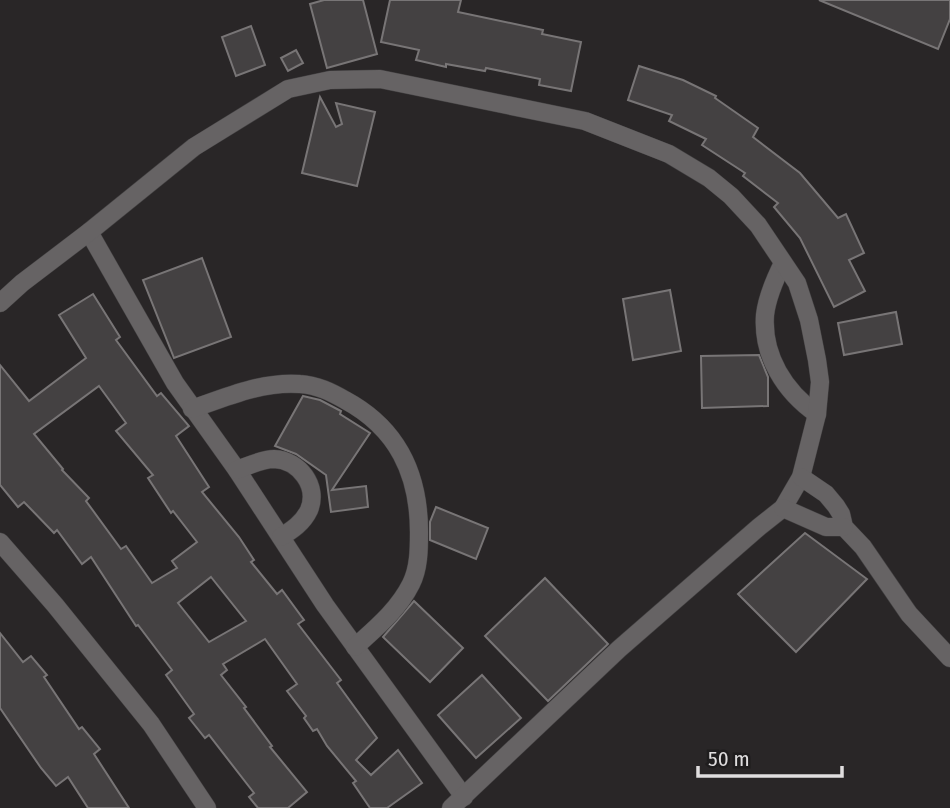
<svg xmlns="http://www.w3.org/2000/svg" width="950" height="808" font-family="'Fira Sans Condensed',sans-serif">
<style>
.building{fill:#444142;stroke:#787576;stroke-width:2;fill-rule:evenodd}
.lines{fill:none;stroke-linecap:round;stroke-linejoin:round}
.street-casing{stroke:#434142;stroke-width:19}
.street{stroke:#666364;stroke-width:18}
</style>
<rect width="100%" height="100%" fill="#292627"/>
<g class="building">
<path d="M 324,0 L 363,0 L 377,54 L 327,68 L 310,4 Z"/>
<path d="M 390,0 L 461,0 L 458,12 L 543,30 L 542,34 L 581,42 L 571,91 L 539,85 L 540,79 L 486,68 L 485,71 L 446,64 L 446,67 L 416,60 L 419,50 L 381,42 Z"/>
<path d="M 819,0 L 950,0 L 950,19 L 938,49 Z"/>
<path d="M 251,26 L 265,65 L 236,76 L 222,37 Z"/>
<path d="M 296,50 L 303,63 L 288,71 L 281,58 Z"/>
<path d="M 639,66 L 683,80 L 716,96 L 715,98 L 758,128 L 753,137 L 800,173 L 838,218 L 846,214 L 864,253 L 849,260 L 865,291 L 834,307 L 800,238 L 774,207 L 778,203 L 743,176 L 745,173 L 702,145 L 706,139 L 669,121 L 672,115 L 628,100 Z"/>
<path d="M 320,97 L 336,127 L 342,124 L 336,103 L 375,112 L 357,186 L 302,173 Z"/>
<path d="M 202,258 L 231,337 L 174,358 L 143,280 Z"/>
<path d="M 670,290 L 681,351 L 633,360 L 623,299 Z"/>
<path d="M 93,294 L 120,337 L 116,340 L 157,396 L 161,393 L 189,426 L 176,436 L 209,487 L 202,492 L 239,537 L 254,560 L 251,562 L 277,594 L 282,590 L 304,620 L 298,624 L 341,680 L 337,683 L 377,738 L 356,760 L 371,775 L 398,750 L 422,783 L 387,808 L 370,808 L 353,783 L 356,781 L 327,746 L 317,729 L 313,731 L 304,718 L 306,716 L 287,691 L 297,684 L 265,639 L 223,664 L 227,670 L 221,675 L 246,707 L 244,708 L 272,746 L 270,747 L 307,792 L 288,808 L 258,808 L 249,797 L 254,793 L 209,735 L 205,738 L 189,718 L 194,714 L 166,675 L 172,670 L 138,625 L 136,626 L 91,557 L 82,564 L 57,530 L 54,533 L 24,502 L 18,507 L 0,485 L 0,365 L 29,401 L 86,358 L 59,315 ZM 99,386 L 126,423 L 116,431 L 153,475 L 148,478 L 171,513 L 173,511 L 197,542 L 172,561 L 177,568 L 152,583 L 126,546 L 121,549 L 86,501 L 89,498 L 62,470 L 63,469 L 34,434 ZM 211,577 L 246,621 L 209,642 L 178,603 Z"/>
<path d="M 896,312 L 902,344 L 844,355 L 838,323 Z"/>
<path d="M 759,355 L 768,377 L 768,406 L 702,408 L 701,356 Z"/>
<path d="M 303,396 L 320,400 L 339,410 L 341,411 L 340,414 L 370,433 L 332,490 L 366,486 L 368,507 L 331,512 L 326,475 L 296,454 L 275,446 Z"/>
<path d="M 436,507 L 488,528 L 476,559 L 430,540 L 430,522 Z"/>
<path d="M 805,533 L 867,579 L 796,652 L 738,594 Z"/>
<path d="M 545,578 L 608,644 L 548,701 L 485,636 Z"/>
<path d="M 414,601 L 463,648 L 430,682 L 383,637 Z"/>
<path d="M 0,633 L 23,662 L 31,656 L 47,675 L 44,677 L 79,729 L 82,727 L 100,749 L 94,754 L 129,808 L 88,808 L 68,777 L 56,786 L 41,768 L 0,708 Z"/>
<path d="M 482,675 L 521,718 L 476,758 L 438,715 Z"/>
</g>
<g class="lines">
<g class="street-casing">
<g id="street">
<path d="M 89,232 L 175,383 L 237,470 L 325,605 L 464,797"/>
<path d="M 783,263 C 775,279 767,297 765,315 C 762,356 785,392 817,414"/>
<path d="M 0,303 L 22,283 L 89,232 L 194,147 L 288,89 L 330,80 L 380,79 L 585,121 L 669,154 L 709,178 L 731,196 L 758,225 L 797,283 L 809,320 L 817,360 L 820,382 L 817,414 L 801,477 L 783,508 L 759,527 L 619,649 L 451,808"/>
<path d="M 192,409 C 226,397 263,381 300,384 C 317,385 331,392 345,400 C 397,428 419,473 419,532 C 419,549 419,568 411,584 C 398,610 376,628 355,647"/>
<path d="M 237,470 C 248,466 262,459 274,459 C 299,460 319,486 309,510 C 303,523 292,530 281,537"/>
<path d="M 801,477 L 826,494 L 836,506 L 841,514 L 844,527 L 863,547 L 909,614 L 950,658"/>
<path d="M 783,508 L 826,527 L 844,527"/>
<path d="M 0,542 L 55,605 L 151,724 L 207,808"/>
</g>
</g>
<use href="#street" class="street"/>
</g>
<path d="M698 766v10h144v-10" fill="none" stroke="#e0dedf" stroke-width="3.5"/>
<text x="708" y="766" font-size="21" fill="#e0dedf" stroke="#1f1d1e" stroke-width="5" paint-order="stroke">50 m</text>
</svg>
